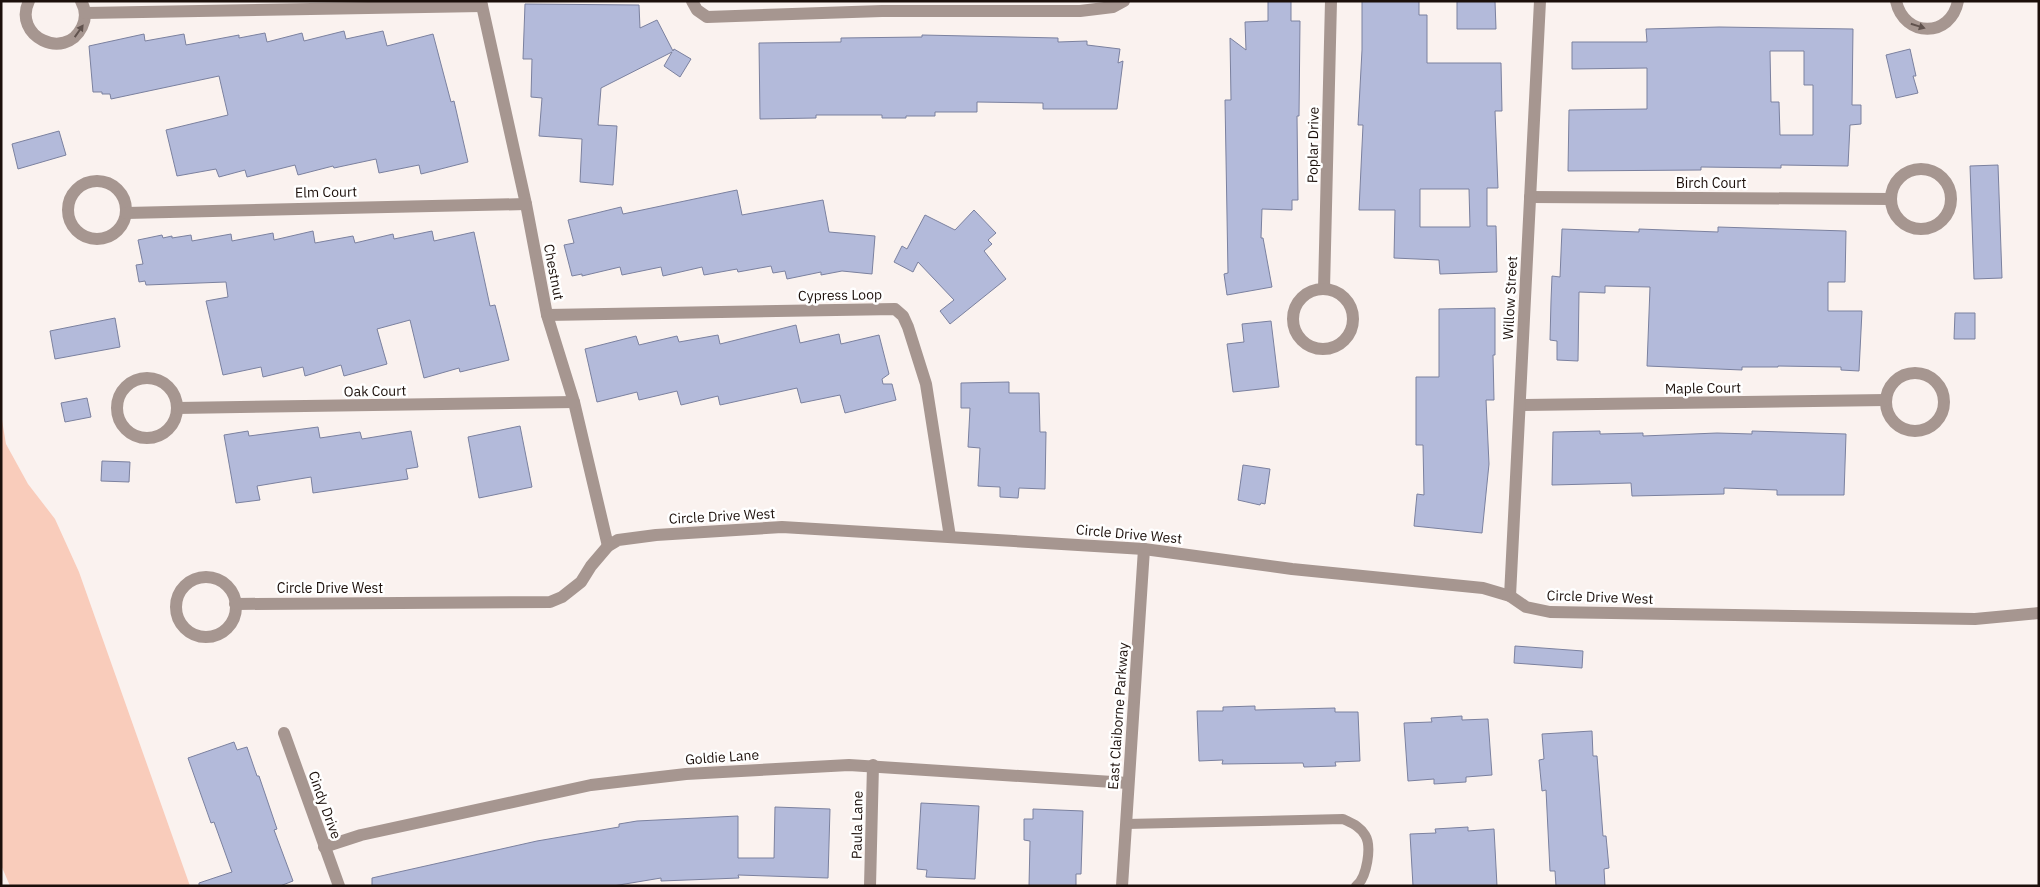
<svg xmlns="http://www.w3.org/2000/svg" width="2040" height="887" font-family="'IBM Plex Sans',sans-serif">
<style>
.green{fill:#f9ccbb}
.building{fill:#b3bada;stroke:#7b819f;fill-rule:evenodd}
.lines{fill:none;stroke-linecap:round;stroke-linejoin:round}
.service{stroke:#a69690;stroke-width:10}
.minor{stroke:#a69690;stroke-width:12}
.oneway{fill:#60524d}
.labels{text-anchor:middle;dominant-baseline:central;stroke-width:5;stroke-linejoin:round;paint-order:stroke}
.street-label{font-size:14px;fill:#1b0f0a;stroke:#fff}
</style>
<rect width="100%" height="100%" fill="#faf2ef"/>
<path class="green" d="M 1,414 L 6,444 L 28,484 L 55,519 L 79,572 L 190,886 L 10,886 L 1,865 Z"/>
<g class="building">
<path d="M 1268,1 L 1291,1 L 1291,21 L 1300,21 L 1299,116 L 1297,116 L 1298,200 L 1292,200 L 1292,210 L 1262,209 L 1261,238 L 1263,238 L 1272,287 L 1227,295 L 1224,274 L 1228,273 L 1225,100 L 1231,100 L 1230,38 L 1246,50 L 1245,22 L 1268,21 Z"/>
<path d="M 1362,1 L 1419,1 L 1419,15 L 1427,15 L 1427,63 L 1501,63 L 1502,111 L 1495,111 L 1498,188 L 1487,188 L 1487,226 L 1496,226 L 1497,272 L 1440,274 L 1439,260 L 1394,258 L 1395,210 L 1359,210 L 1363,125 L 1358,125 L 1362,50 ZM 1420,189 L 1469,189 L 1470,227 L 1420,227 Z"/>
<path d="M 1457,1 L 1495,1 L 1496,29 L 1457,29 Z"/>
<path d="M 525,4 L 639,5 L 640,28 L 657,20 L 673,51 L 674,49 L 691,59 L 680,77 L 664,66 L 672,52 L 601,88 L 598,125 L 617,126 L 613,185 L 580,182 L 582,139 L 539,136 L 542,98 L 531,97 L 532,59 L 523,59 Z"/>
<path d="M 1719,27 L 1853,29 L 1852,105 L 1861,105 L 1861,124 L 1850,125 L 1848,166 L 1781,165 L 1781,168 L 1701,167 L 1701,170 L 1568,171 L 1569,110 L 1647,109 L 1647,68 L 1572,69 L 1572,42 L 1647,42 L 1646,29 ZM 1770,51 L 1804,51 L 1804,85 L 1813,85 L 1813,135 L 1780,135 L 1779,102 L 1771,102 Z"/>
<path d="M 344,31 L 346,39 L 383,31 L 387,46 L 433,34 L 451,102 L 454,101 L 468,162 L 421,174 L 419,165 L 379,173 L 376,159 L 334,168 L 333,166 L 298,175 L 295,165 L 247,177 L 245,170 L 219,177 L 216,169 L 177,176 L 166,130 L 228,115 L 219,76 L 111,99 L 110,94 L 102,94 L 102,92 L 93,92 L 89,46 L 144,34 L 145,41 L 184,34 L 186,45 L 239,35 L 239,38 L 265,33 L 267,42 L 302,33 L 304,41 Z"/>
<path d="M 922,35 L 1058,38 L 1058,42 L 1087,41 L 1087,45 L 1120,49 L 1118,63 L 1123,61 L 1117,109 L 1043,109 L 1043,103 L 977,102 L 977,112 L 935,112 L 935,116 L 906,116 L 906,118 L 882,118 L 882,115 L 816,115 L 816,118 L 760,119 L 759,43 L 841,42 L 841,38 L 922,37 Z"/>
<path d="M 1910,49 L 1916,76 L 1913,76 L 1918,93 L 1896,98 L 1886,55 Z"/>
<path d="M 59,131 L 66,155 L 18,169 L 12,144 Z"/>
<path d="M 1998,165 L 2002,278 L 1974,279 L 1970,166 Z"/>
<path d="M 737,190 L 742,215 L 823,200 L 829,232 L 875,236 L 872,274 L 842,271 L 821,275 L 821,272 L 787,279 L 785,271 L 773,273 L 771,266 L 738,272 L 737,269 L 704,275 L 702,267 L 663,276 L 661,267 L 622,275 L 620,267 L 582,276 L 582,274 L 572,276 L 564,245 L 574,243 L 568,220 L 621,207 L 623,214 Z"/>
<path d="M 974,210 L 996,233 L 988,240 L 992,244 L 984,251 L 1006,279 L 950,324 L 940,311 L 954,300 L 918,262 L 913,272 L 894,262 L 902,246 L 907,249 L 925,215 L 955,230 Z"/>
<path d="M 1718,227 L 1846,231 L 1845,282 L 1828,282 L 1828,311 L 1862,311 L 1859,371 L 1841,370 L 1841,367 L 1778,366 L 1778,367 L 1742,367 L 1742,370 L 1647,366 L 1650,287 L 1605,286 L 1605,293 L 1579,292 L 1578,361 L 1557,360 L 1557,341 L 1550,340 L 1551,301 L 1552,276 L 1560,277 L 1562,229 L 1639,232 L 1639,229 L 1718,232 Z"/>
<path d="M 313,231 L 315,243 L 353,236 L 355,243 L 393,234 L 394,239 L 432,231 L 434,241 L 474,232 L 490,306 L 495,305 L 509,360 L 460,372 L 459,368 L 424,378 L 410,320 L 377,329 L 387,364 L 344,376 L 341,365 L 305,376 L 303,367 L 263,377 L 261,367 L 223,375 L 206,301 L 228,297 L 226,282 L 146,285 L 145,281 L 139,282 L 136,265 L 143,264 L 138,240 L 162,235 L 163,238 L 172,236 L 172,238 L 191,235 L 192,241 L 231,234 L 232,241 L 273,233 L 274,240 Z"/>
<path d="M 1495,308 L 1495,355 L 1493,355 L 1494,400 L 1486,400 L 1489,464 L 1482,533 L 1414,526 L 1417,494 L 1424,495 L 1423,445 L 1416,445 L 1416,377 L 1439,377 L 1439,309 Z"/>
<path d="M 1955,313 L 1975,313 L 1975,339 L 1954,339 Z"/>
<path d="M 115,318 L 120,347 L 55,359 L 50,331 Z"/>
<path d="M 1271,321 L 1279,387 L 1233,392 L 1227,344 L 1244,342 L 1242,324 Z"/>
<path d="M 796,325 L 800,343 L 839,334 L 841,344 L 879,335 L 889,374 L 882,379 L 883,384 L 892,384 L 896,400 L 845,413 L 840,395 L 801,403 L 797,388 L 720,405 L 718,396 L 681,405 L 677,391 L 639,400 L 637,392 L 597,402 L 585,349 L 636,336 L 639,345 L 677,336 L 679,342 L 718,335 L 720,344 Z"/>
<path d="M 1009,382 L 1009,393 L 1039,393 L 1040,432 L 1046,432 L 1045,489 L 1019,488 L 1018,498 L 1000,497 L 1000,487 L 978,486 L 980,448 L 968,447 L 970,408 L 961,408 L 961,383 Z"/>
<path d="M 87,398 L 91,417 L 65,422 L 61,403 Z"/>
<path d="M 520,426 L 532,487 L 479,498 L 468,437 Z"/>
<path d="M 318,427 L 320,438 L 360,432 L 362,439 L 411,431 L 418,467 L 406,469 L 408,479 L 313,493 L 311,477 L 257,486 L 260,500 L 236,503 L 224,435 L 248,431 L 249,436 Z"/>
<path d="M 1600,431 L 1600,434 L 1643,433 L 1643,436 L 1717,433 L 1752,434 L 1752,431 L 1846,434 L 1844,495 L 1777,495 L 1777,490 L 1724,488 L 1724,494 L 1632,496 L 1631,483 L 1552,485 L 1553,432 Z"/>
<path d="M 102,461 L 130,462 L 129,482 L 101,481 Z"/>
<path d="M 1243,465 L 1270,469 L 1265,504 L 1261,503 L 1260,505 L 1238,500 Z"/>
<path d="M 1515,646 L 1583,651 L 1582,668 L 1514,663 Z"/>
<path d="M 1255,706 L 1255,710 L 1335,708 L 1335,712 L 1358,712 L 1360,761 L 1335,762 L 1336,766 L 1304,767 L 1303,763 L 1222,764 L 1223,760 L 1199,761 L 1197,711 L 1223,711 L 1223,707 Z"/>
<path d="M 1462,716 L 1462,720 L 1488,719 L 1492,775 L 1466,777 L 1466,782 L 1434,784 L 1434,779 L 1408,781 L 1404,723 L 1432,722 L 1431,718 Z"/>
<path d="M 1592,731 L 1593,756 L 1597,756 L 1603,836 L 1606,836 L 1609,868 L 1604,869 L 1605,886 L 1556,886 L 1555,871 L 1550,871 L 1546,790 L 1542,791 L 1539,760 L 1544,759 L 1542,734 Z"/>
<path d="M 234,742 L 237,750 L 247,747 L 257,776 L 259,776 L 277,829 L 274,830 L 293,881 L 280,886 L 199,886 L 199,883 L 232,872 L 214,822 L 211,823 L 188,758 Z"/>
<path d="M 921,803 L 979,806 L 975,879 L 926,877 L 927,870 L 917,869 Z"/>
<path d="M 775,807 L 830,809 L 828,878 L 738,875 L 739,878 L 661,881 L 661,878 L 613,886 L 372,886 L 372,878 L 537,841 L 619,827 L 619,824 L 637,821 L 738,816 L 738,858 L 774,858 Z"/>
<path d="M 1033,809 L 1083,811 L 1081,874 L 1076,874 L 1076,886 L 1029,886 L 1030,841 L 1024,840 L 1024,819 L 1033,819 Z"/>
<path d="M 1468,827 L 1468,831 L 1494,829 L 1497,886 L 1413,886 L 1410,834 L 1436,833 L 1435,829 Z"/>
</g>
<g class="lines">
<path class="service" d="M 1126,824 L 1343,819 C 1351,823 1360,826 1365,835 C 1372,846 1367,878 1356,886"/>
<g class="minor">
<path d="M 29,1 C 12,36 65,62 82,27 C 86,19 86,10 81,1"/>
<path d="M 481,1 L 526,204 L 547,315 L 574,402 L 608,546"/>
<path d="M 692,1 L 697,10 L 707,17 L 882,11 L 1080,11 L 1113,7 L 1124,1"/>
<path d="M 1896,1 C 1904,38 1951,38 1958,1"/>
<path d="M 85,13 L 482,6"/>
<circle cx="1921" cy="199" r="30"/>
<circle cx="97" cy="210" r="29"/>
<path d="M 1530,197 L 1891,199"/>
<path d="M 126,213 L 526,204"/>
<path d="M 1324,289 L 1331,1"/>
<circle cx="1323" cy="319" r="30"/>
<path d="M 547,315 L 895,309 L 903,316 L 908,327 L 926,384 L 950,537"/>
<circle cx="1915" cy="402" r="29"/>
<circle cx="147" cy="408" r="30"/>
<path d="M 1520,405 L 1886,400"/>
<path d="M 177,408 L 574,402"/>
<circle cx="206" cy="607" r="30"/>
<path d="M 1510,596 L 1540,1"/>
<path d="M 235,604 L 550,602 L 562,597 L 581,582 L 591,566 L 608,546 L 618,540 L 656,535 L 782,527 L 1144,549 L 1292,569 L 1483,588 L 1510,596 L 1526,607 L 1550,612 L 1975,619 L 2039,613"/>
<path d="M 284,733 L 339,886"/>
<path d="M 324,847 L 361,835 L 591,785 L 686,774 L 849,765 L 1128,783"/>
<path d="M 870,886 L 873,765"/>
<path d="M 1122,886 L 1144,549"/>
</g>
</g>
<defs><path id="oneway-solid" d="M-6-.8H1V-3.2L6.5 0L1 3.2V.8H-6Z" transform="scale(1.25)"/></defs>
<g class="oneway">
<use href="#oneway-solid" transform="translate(1918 26) rotate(17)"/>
<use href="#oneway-solid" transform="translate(79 31) rotate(-55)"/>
</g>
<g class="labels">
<g class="street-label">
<text transform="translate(1313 145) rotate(-89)">Poplar Drive</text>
<text x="1711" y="183">Birch Court</text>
<text transform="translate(326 192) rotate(-1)">Elm Court</text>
<text transform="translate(554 272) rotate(79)">Chestnut</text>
<text transform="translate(840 295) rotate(-1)">Cypress Loop</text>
<text transform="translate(1510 298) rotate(-87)">Willow Street</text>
<text transform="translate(1703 388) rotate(-1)">Maple Court</text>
<text transform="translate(375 391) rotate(-1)">Oak Court</text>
<text transform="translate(722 516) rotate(-3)">Circle Drive West</text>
<text transform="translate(1129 534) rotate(5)">Circle Drive West</text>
<text x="330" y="588">Circle Drive West</text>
<text transform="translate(1600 597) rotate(2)">Circle Drive West</text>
<text transform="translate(1118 716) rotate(-86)">East Claiborne Parkway</text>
<text transform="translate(722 757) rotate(-4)">Goldie Lane</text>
<text transform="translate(325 805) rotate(70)">Cindy Drive</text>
<text transform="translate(857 825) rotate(-89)">Paula Lane</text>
</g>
</g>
<rect width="2040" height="887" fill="none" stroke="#1b0f0a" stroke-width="5"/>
</svg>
